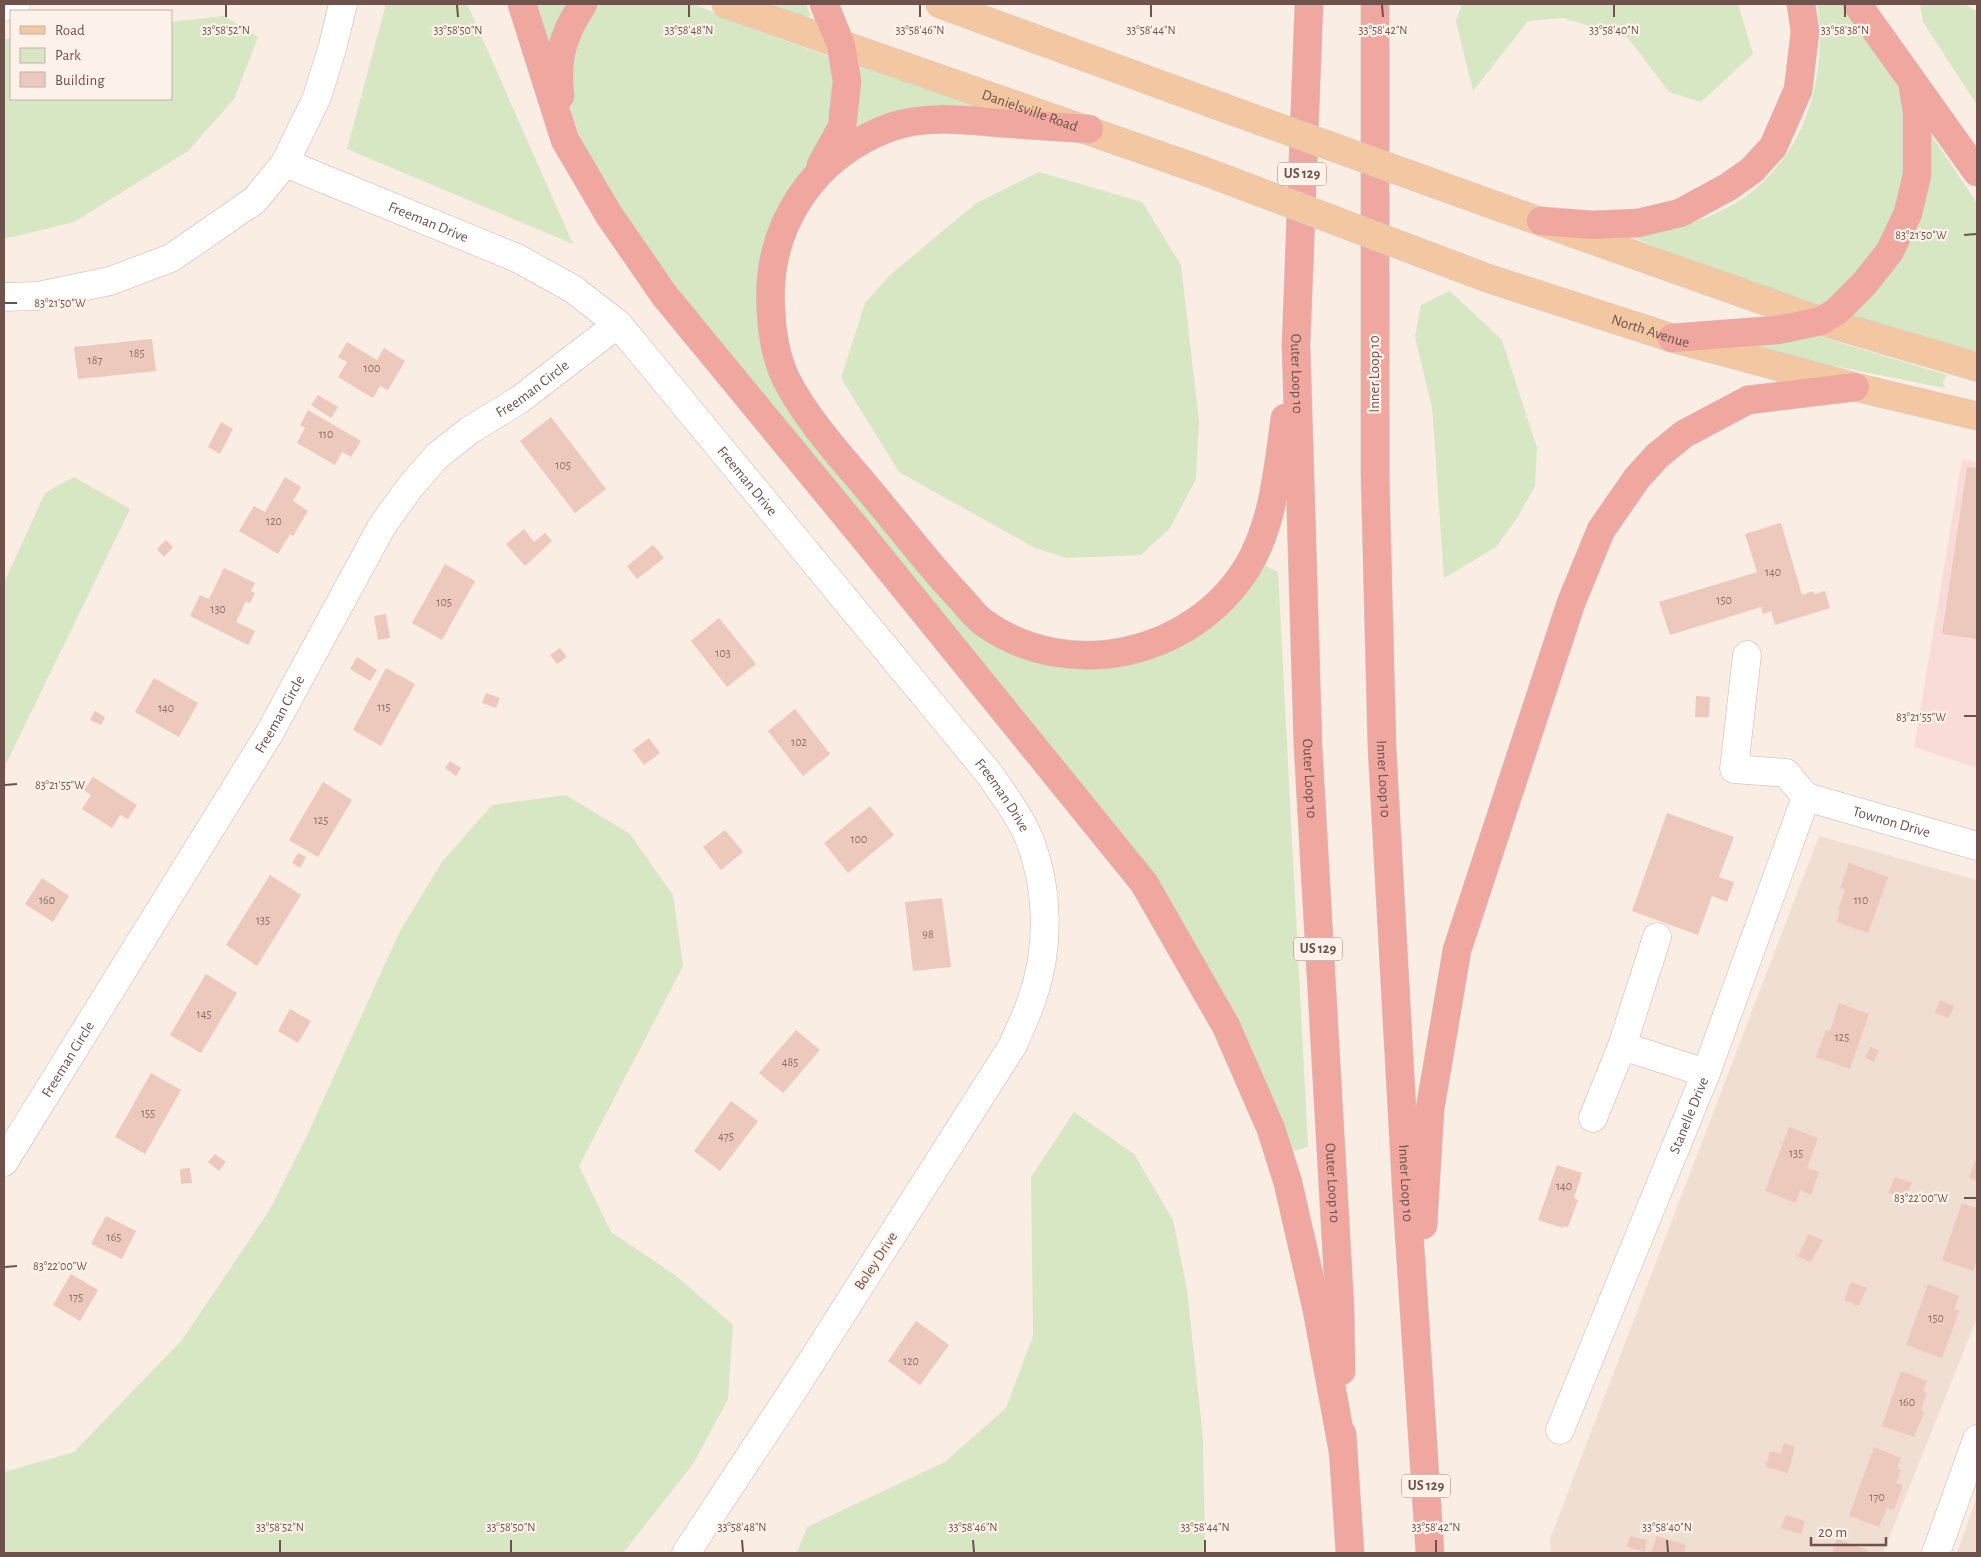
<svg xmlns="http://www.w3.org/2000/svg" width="1981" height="1557" font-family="'Alegreya Sans',sans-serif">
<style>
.residential{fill:#f1ded2}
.commercial{fill:#f9dcd8}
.green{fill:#d7e6c3}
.building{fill:#edc8bd}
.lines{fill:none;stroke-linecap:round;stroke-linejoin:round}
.minor-casing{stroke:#ccb6ae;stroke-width:29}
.major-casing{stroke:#d4cbc9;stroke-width:29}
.highway-casing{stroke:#d4cbc9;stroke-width:29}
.minor{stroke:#fff;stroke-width:28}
.major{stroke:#f3c7a1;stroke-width:28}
.highway{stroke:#efa79f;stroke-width:28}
.major-bridge-casing{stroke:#d4cbc9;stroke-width:29;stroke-linecap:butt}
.major-bridge{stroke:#f3c7a1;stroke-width:28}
.ticks{fill:none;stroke:#6f524c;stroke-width:2}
.labels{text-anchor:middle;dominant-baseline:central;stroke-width:4.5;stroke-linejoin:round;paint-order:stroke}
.number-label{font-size:12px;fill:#8e7068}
.shield{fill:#fdf2e9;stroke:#9a827b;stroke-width:1}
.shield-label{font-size:14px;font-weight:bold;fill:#6f524c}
.street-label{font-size:15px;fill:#6f524c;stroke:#fdf2e9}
.ticks-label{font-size:12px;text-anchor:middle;fill:#6f524c;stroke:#fdf2e9;stroke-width:4.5;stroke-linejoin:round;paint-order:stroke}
</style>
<rect width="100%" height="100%" fill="#faede3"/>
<g class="residential">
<path d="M 1819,836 L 1977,880 L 1977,1318 L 1883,1553 L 1551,1553 L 1550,1539 Z"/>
<path d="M 1977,1496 L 1977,1553 L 1957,1553 Z"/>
</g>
<path class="commercial" d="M 1962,459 L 1977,462 L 1977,768 L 1914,747 Z"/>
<g class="green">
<path d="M 386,4 L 467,4 L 573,244 L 347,149 Z"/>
<path d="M 533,4 L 567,4 L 552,55 Z"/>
<path d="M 591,4 L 694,4 L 742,25 L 831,57 L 836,96 L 826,141 L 798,179 L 765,353 L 966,623 L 1143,660 L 1178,648 L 1209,627 L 1262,564 L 1278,572 L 1308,1147 L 1290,1152 L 1228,1005 L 676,289 L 622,212 L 580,138 L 573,116 L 568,93 L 581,23 Z"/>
<path d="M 770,4 L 806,4 L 811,16 L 806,18 Z"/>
<path d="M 1462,4 L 1738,4 L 1753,54 L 1701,102 L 1669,92 L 1628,38 L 1563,18 L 1528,21 L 1473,91 L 1456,21 Z"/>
<path d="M 1817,4 L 1846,4 L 1887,67 L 1899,89 L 1906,110 L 1907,178 L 1881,249 L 1829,300 L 1817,306 L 1689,260 L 1629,236 C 1659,229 1690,226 1717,213 C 1798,176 1830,87 1817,4 Z"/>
<path d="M 1920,4 L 1965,4 L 1977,12 L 1977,105 L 1923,22 Z"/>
<path d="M 224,16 L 258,37 L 234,99 L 188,151 L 74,222 L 4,239 L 4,39 L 11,39 L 11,99 L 171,99 L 171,22 Z"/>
<path d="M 857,65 L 984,110 L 854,134 L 859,106 Z"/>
<path d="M 1930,133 L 1977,203 L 1977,355 L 1845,315 L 1853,309 Z"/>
<path d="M 1039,172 L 1142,202 L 1181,265 L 1199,421 L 1196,479 L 1170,528 L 1141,555 L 1067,558 L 1035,548 L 899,472 L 841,378 L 865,303 L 889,276 L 975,204 Z"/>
<path d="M 1450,291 L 1502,340 L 1537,448 L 1535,486 L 1517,518 L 1496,547 L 1444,578 L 1432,407 L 1415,337 L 1421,305 Z"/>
<path d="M 1812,334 L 1947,375 L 1943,382 L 1945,388 L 1804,360 L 1756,346 L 1784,343 Z"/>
<path d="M 74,477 L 130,509 L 4,768 L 4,583 L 45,493 Z"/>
<path d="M 566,795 L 630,834 L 673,895 L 683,966 L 579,1166 L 611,1232 L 675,1275 L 733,1325 L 728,1399 L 693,1464 L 623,1553 L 4,1553 L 4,1472 L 74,1452 L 182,1340 L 269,1211 L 304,1142 L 400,931 L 442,862 L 492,805 Z"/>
<path d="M 1074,1112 L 1134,1154 L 1173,1220 L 1187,1290 L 1203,1438 L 1205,1553 L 797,1553 L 807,1527 L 945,1462 L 1006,1408 L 1033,1336 L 1031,1177 Z"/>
</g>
<g class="building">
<path d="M 152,339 L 156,371 L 78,379 L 74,347 Z"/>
<path d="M 347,342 L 377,360 L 384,348 L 405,361 L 388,390 L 380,386 L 373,398 L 338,377 L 347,362 L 338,357 Z"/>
<path d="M 318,395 L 338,407 L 331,418 L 311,405 Z"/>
<path d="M 308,410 L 361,441 L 351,457 L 342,452 L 335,465 L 297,443 L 305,428 L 300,425 Z"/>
<path d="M 551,417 L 606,489 L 575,513 L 520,441 Z"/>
<path d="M 221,422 L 233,429 L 220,454 L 208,447 Z"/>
<path d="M 1967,467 L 1977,468 L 1977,639 L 1942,634 Z"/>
<path d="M 285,477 L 301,487 L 293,501 L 308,511 L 293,536 L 290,534 L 278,554 L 239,531 L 254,506 L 265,512 Z"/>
<path d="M 1781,523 L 1802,595 L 1813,591 L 1814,594 L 1825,591 L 1830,608 L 1775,625 L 1771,611 L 1763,614 L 1761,607 L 1670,635 L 1659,602 L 1757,572 L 1745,534 Z"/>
<path d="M 524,529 L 534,542 L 545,533 L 552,541 L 525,566 L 506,544 Z"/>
<path d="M 166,540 L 173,547 L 164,557 L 157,549 Z"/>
<path d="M 653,545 L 664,558 L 637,579 L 627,566 Z"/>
<path d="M 445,564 L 475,581 L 442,640 L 412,623 Z"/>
<path d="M 224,568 L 255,583 L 251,591 L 255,593 L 250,603 L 246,601 L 236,622 L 255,631 L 248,645 L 190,616 L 200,595 L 209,599 Z"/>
<path d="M 386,614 L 390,638 L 378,640 L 374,616 Z"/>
<path d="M 719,618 L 756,664 L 727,687 L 691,641 Z"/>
<path d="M 560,648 L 567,657 L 557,664 L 550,655 Z"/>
<path d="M 357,657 L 377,670 L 370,681 L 350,669 Z"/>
<path d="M 386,668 L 415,684 L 381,746 L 353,730 Z"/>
<path d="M 154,678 L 198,703 L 179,737 L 135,712 Z"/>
<path d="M 486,693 L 500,698 L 496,708 L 482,703 Z"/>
<path d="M 1696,696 L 1710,697 L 1709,717 L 1695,717 Z"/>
<path d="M 795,709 L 830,754 L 803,776 L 768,731 Z"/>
<path d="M 95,711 L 105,717 L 101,725 L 90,720 Z"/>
<path d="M 649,738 L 660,753 L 644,765 L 633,750 Z"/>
<path d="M 450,761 L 461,768 L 456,776 L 445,768 Z"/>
<path d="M 93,777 L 137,805 L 128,819 L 120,815 L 112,828 L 82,809 L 91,795 L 84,790 Z"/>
<path d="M 323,782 L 352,800 L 318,857 L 289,840 Z"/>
<path d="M 870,806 L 894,835 L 848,873 L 824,843 Z"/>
<path d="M 1667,813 L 1734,837 L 1719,877 L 1734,882 L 1731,891 L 1727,902 L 1712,896 L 1698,935 L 1632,911 Z"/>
<path d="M 725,830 L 743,852 L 721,870 L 703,847 Z"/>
<path d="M 298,853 L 306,857 L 300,868 L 292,863 Z"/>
<path d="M 1849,863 L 1888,877 L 1868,933 L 1837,922 L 1840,911 L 1838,910 L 1845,890 L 1840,888 Z"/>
<path d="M 270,875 L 301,895 L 257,966 L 226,945 Z"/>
<path d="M 42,878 L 69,896 L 53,922 L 25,904 Z"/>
<path d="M 942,898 L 951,967 L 913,971 L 905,902 Z"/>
<path d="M 206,974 L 237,993 L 201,1053 L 170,1035 Z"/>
<path d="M 1940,1000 L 1954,1006 L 1949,1018 L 1935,1013 Z"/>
<path d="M 1839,1003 L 1869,1014 L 1850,1069 L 1816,1057 L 1826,1030 L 1830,1031 Z"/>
<path d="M 290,1009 L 311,1021 L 298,1043 L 278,1031 Z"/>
<path d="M 796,1030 L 820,1050 L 783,1093 L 759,1073 Z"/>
<path d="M 1870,1047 L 1879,1050 L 1874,1062 L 1865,1058 Z"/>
<path d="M 151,1073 L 181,1090 L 145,1154 L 115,1137 Z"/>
<path d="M 731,1101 L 758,1121 L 720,1171 L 694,1151 Z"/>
<path d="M 1789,1127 L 1818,1138 L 1807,1168 L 1819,1172 L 1811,1195 L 1800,1190 L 1796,1203 L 1765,1191 Z"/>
<path d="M 215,1154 L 226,1162 L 219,1171 L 208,1162 Z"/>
<path d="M 1977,1156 L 1977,1181 L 1969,1178 Z"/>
<path d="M 1557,1165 L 1582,1173 L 1574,1198 L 1578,1200 L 1568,1227 L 1564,1226 L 1563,1228 L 1538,1220 Z"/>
<path d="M 190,1168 L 192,1183 L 181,1184 L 180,1169 Z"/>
<path d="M 1895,1177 L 1912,1183 L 1908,1193 L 1905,1192 L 1903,1198 L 1888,1193 Z"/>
<path d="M 1962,1203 L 1977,1208 L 1977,1260 L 1973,1271 L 1942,1260 Z"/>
<path d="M 106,1216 L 136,1231 L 122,1259 L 91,1244 Z"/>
<path d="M 1808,1234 L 1823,1240 L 1811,1262 L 1798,1257 Z"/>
<path d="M 71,1274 L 98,1290 L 80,1321 L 53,1305 Z"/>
<path d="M 1851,1282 L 1867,1288 L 1859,1306 L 1844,1300 Z"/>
<path d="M 1928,1284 L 1959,1296 L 1954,1310 L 1959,1311 L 1958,1314 L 1942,1358 L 1906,1345 Z"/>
<path d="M 916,1321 L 949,1345 L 920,1385 L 888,1361 Z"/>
<path d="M 1901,1371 L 1927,1381 L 1923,1391 L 1927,1393 L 1921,1410 L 1924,1413 L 1914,1437 L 1882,1426 Z"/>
<path d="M 1784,1443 L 1795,1447 L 1788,1473 L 1766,1467 L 1770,1451 L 1781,1454 Z"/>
<path d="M 1874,1447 L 1901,1458 L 1897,1469 L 1901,1470 L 1896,1483 L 1903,1485 L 1894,1510 L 1887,1508 L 1879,1527 L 1849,1516 Z"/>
<path d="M 1786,1515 L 1805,1521 L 1801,1534 L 1781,1528 Z"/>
<path d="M 1630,1536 L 1647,1540 L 1645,1552 L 1627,1547 Z"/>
<path d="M 1657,1536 L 1686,1545 L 1683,1553 L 1651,1553 Z"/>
<path d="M 1837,1539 L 1867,1550 L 1866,1553 L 1832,1553 Z"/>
</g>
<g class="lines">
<g class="minor-casing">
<g id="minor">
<path d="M 4,7 L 16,4"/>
<path id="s1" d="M 285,163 L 517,258 L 573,289 L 618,324 L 991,776 C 1004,796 1020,816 1029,838 C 1049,889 1050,948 1032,999 C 1027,1015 1019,1030 1013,1045 L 805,1372 L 686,1553"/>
<path d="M 4,297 L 38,296 L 110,281 L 171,258 L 255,200 L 285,163 L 317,97 L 332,49 L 343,4"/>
<path d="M 1747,655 L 1734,769 L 1786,773 L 1806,797"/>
<path id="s2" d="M 1806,797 L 1977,846"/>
<path d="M 1657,937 L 1622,1046 L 1706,1073"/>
<path d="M 1593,1118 L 1622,1046"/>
<path id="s3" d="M 4,1162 L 269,734 L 382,526 L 410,487 L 437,456 L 470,430 L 519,400 L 618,324"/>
<path id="s4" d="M 1560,1430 L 1706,1073 L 1806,797"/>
<path d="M 1936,1553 L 1977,1439"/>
</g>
</g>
<g class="major-casing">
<g id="major">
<path id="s5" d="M 726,4 L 1204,171"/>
<path d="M 940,4 L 1208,102"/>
<path d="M 1505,209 L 1821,321 L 1977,367"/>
<path id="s6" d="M 1487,278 L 1672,338 L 1855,387 L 1977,416"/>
</g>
</g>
<g class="highway-casing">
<g id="highway">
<path d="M 522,4 L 565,140 L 609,215 L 665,296 L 865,539 L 1144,883 L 1226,1026 L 1271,1129 L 1288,1183 L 1317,1310 L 1343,1451"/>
<path id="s7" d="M 1309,4 L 1296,345 L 1308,746 L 1340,1309 L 1341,1371"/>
<path id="s8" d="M 1375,4 L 1375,473 L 1382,748 L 1407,1201 L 1430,1553"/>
<path d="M 1914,84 L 1977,172"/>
<path d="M 560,96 C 556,58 562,36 583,4"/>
<path d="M 1089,129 C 1059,127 1029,125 999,123 C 964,120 925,115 891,127 C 812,156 765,228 771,311 C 772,334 776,358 786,379 C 810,426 850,466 883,507 C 909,538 934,571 962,600 C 969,608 976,617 984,623 C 1070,684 1194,655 1248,566 C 1274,522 1278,467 1285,418"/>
<path d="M 821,165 L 842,127 L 847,81 L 841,45 L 824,4"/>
<path d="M 1541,221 L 1592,225 L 1638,223 L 1680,213 L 1728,187 L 1752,170 L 1773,147 L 1798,90 L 1805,32 L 1801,4"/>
<path d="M 1672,338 L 1777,330 L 1821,321 L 1837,311 L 1865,283 L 1890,251 L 1908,213 L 1917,175 L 1917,111 L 1912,81 L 1857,4"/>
<path d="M 1423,1225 L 1430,1109 L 1457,950 L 1571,603 L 1601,530 L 1637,478 L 1657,456 L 1684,434 L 1748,400 L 1855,387"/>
<path d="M 1342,1434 L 1350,1553"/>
</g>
</g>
<use href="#minor" class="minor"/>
<use href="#major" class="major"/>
<use href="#highway" class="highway"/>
<g class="major-bridge-casing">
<g id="major-bridge">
<path d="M 1208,102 L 1505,209"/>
<path d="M 1204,171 L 1487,278"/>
</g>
</g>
<use href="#major-bridge" class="major-bridge"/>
</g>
<path class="ticks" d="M 226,5 L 226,17M 457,5 L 458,17M 689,5 L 689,17M 920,5 L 920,17M 1151,5 L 1151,17M 1382,5 L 1383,17M 1614,5 L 1614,17M 1845,5 L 1845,17M 1964,235 L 1976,234M 5,303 L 17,303M 1964,716 L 1976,716M 5,785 L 17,784M 1964,1198 L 1976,1198M 5,1267 L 17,1266M 280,1540 L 280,1552M 511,1540 L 511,1552M 742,1540 L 743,1552M 973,1540 L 974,1552M 1205,1540 L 1205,1552M 1436,1540 L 1436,1552M 1667,1540 L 1668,1552"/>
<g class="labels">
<g class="number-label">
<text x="137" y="353">185</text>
<text x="95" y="360">187</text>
<text x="372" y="368">100</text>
<text x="326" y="434">110</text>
<text x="563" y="465">105</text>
<text x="274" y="521">120</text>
<text x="1773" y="572">140</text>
<text x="1724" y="600">150</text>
<text x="444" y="602">105</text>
<text x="218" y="609">130</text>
<text x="723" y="653">103</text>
<text x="384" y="707">115</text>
<text x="166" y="708">140</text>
<text x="799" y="742">102</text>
<text x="321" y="820">125</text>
<text x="859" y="839">100</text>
<text x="47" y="900">160</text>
<text x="1861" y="900">110</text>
<text x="263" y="920">135</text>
<text x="928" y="934">98</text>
<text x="204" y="1014">145</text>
<text x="1842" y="1037">125</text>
<text x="790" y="1062">485</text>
<text x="148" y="1113">155</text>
<text x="726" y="1136">475</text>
<text x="1796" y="1153">135</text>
<text x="1564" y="1186">140</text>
<text x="114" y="1237">165</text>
<text x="76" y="1297">175</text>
<text x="1936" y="1318">150</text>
<text x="911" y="1361">120</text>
<text x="1907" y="1402">160</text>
<text x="1877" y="1497">170</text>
</g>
<g class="shield">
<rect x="1278" y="162.5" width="48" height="23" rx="4"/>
<rect x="1294" y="937.5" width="48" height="23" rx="4"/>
<rect x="1402" y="1474.5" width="48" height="23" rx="4"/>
</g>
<g class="shield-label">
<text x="1302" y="174">US 129</text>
<text x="1318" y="949">US 129</text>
<text x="1426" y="1486">US 129</text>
</g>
<g class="street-label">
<text stroke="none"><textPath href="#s5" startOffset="322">Danielsville Road</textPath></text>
<text stroke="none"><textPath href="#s1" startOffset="155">Freeman Drive</textPath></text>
<text stroke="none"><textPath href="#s6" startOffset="172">North Avenue</textPath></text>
<text stroke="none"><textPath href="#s7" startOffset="370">Outer Loop 10</textPath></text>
<text transform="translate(1374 374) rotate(-90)">Inner Loop 10</text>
<text stroke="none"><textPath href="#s3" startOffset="946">Freeman Circle</textPath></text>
<text stroke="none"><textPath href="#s1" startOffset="575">Freeman Drive</textPath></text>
<text stroke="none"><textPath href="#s3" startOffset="526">Freeman Circle</textPath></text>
<text stroke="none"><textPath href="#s7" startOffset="775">Outer Loop 10</textPath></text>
<text stroke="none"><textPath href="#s8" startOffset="775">Inner Loop 10</textPath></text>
<text stroke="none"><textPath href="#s1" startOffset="980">Freeman Drive</textPath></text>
<text stroke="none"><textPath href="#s2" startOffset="89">Townon Drive</textPath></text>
<text stroke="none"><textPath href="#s3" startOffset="121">Freeman Circle</textPath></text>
<text stroke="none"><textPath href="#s4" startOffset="340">Stanelle Drive</textPath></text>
<text stroke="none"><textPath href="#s7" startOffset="1180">Outer Loop 10</textPath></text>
<text stroke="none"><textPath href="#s8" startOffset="1180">Inner Loop 10</textPath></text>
<text transform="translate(876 1261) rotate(-57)">Boley Drive</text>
</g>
</g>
<g class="ticks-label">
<text x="226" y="34">33°58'52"N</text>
<text x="458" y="34">33°58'50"N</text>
<text x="689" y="34">33°58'48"N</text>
<text x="920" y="34">33°58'46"N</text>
<text x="1151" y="34">33°58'44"N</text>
<text x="1383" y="34">33°58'42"N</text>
<text x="1614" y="34">33°58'40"N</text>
<text x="1845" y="34">33°58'38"N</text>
<text x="1921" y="239">83°21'50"W</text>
<text x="60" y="307">83°21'50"W</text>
<text x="1921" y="721">83°21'55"W</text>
<text x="60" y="789">83°21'55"W</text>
<text x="1921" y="1202">83°22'00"W</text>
<text x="60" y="1270">83°22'00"W</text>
<text x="280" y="1531">33°58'52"N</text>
<text x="511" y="1531">33°58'50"N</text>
<text x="742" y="1531">33°58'48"N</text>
<text x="973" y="1531">33°58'46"N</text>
<text x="1205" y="1531">33°58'44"N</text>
<text x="1436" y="1531">33°58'42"N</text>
<text x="1667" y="1531">33°58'40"N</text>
</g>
<rect width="1981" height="1557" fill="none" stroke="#6f524c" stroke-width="10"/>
<rect x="10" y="10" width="162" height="90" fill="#fdf2e9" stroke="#c4b2aa"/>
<rect x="20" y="26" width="25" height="8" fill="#f3c7a1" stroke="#c4b2aa"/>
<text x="55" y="35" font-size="15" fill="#6f524c">Road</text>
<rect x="20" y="48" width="25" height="15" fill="#d7e6c3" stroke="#c4b2aa"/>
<text x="55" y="60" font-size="15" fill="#6f524c">Park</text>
<rect x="20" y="72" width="25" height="15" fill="#edc8bd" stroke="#c4b2aa"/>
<text x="55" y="85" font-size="15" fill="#6f524c">Building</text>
<path d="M1811 1537v8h75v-8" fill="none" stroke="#6f524c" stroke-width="2.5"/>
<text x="1818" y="1537" font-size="15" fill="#6f524c" stroke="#fdf2e9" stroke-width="4" paint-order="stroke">20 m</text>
</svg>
